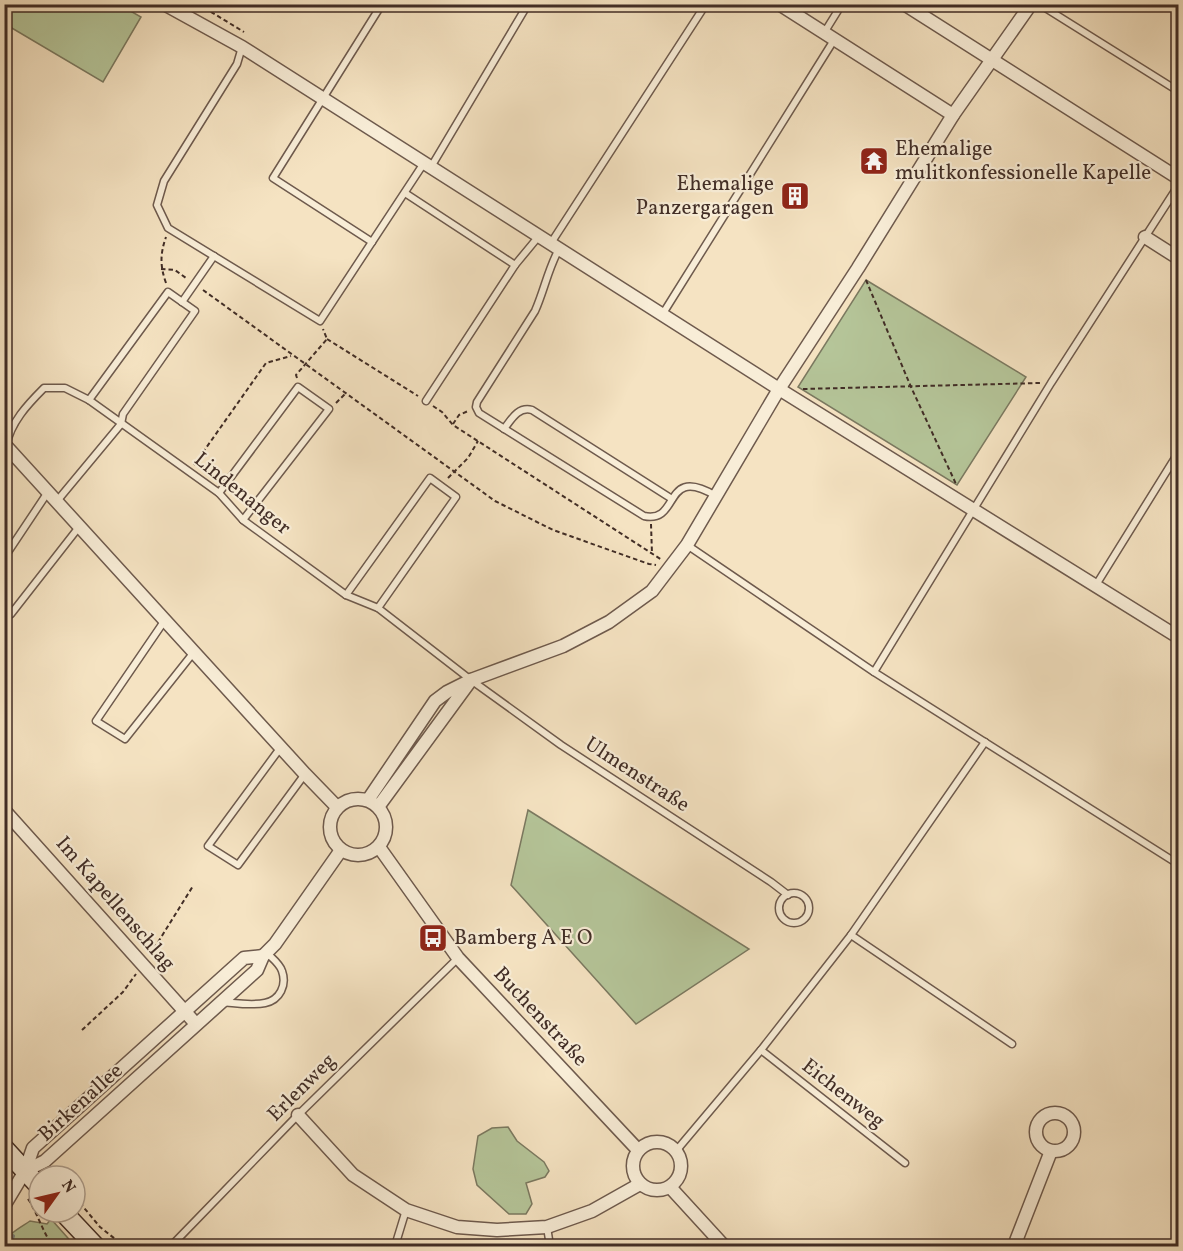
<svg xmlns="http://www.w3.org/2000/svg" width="1183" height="1251" font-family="Vollkorn,serif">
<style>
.green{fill:#b5c599;stroke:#7b7960;stroke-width:1.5}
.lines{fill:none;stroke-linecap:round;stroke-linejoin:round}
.stream{stroke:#79837f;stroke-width:4}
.service-casing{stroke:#6e5a4d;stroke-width:9}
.minor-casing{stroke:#6e5a4d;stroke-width:15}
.secondary-casing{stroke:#412d26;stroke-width:21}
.path{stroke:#412d26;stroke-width:2;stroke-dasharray:4.5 3;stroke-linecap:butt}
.service{stroke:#f8edd7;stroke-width:6}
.minor{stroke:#f8edd7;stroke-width:12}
.secondary{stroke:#f8edd7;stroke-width:18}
.labels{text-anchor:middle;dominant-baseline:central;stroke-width:4.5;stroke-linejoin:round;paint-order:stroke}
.poi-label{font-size:21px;fill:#412d26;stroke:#f8edd7;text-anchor:start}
.street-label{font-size:21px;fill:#412d26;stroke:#f8edd7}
</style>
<rect width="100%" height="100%" fill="#f5e3c2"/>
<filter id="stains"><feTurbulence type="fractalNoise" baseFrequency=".00333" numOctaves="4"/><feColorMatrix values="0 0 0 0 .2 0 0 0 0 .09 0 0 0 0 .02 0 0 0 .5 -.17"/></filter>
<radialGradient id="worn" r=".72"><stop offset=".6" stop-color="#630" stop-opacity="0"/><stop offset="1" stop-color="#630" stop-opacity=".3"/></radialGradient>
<g class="green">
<path d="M 5,4 L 120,5 L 141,17 L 103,82 L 5,24 Z"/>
<path d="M 866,280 L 1026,377 L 957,485 L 798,387 Z"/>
<path d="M 528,810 L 749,949 L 636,1024 L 511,885 Z"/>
<path d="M 508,1127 L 517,1141 L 544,1162 L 549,1171 L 545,1177 L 526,1183 L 532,1204 L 526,1214 L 509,1214 L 477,1185 L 473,1169 L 478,1136 L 492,1128 Z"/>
<path d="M 51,1219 L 75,1246 L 5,1246 C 6,1234 20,1228 30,1221 L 47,1224 Z"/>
</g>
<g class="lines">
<path class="stream" d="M 9,1246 L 13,1236"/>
<g class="service-casing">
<g id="service">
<path d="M 1039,4 L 1178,91"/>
<path d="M 824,33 L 842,4"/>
<path d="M 242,47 L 237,64 L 164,181 L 157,205 L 168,228 L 320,321 L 424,163"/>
<path d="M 431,167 L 528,4"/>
<path d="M 405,193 L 515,265"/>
<path d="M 372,242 L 273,178 L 382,4"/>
<path d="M 551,243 L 706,4"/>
<path d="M 559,249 C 548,269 544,291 535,311 L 477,402 L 476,407 L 479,413 L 644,516 C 681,524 662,464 716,496"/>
<path d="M 182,302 L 214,256"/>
<path d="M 662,315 L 834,40"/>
<path d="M 426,401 L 515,265 L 539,236"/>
<path d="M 504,429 C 511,420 518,406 532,410 L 672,499"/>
<path d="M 6,446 C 11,422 27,405 44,388 L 65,388 L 89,400 L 219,493 L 243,520 L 346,595 L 378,608 L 471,680 L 561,745 L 771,882 L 788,895"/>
<path d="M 219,493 L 298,387 L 329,409 L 243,520"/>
<path d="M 57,501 L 121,424 L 123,414 L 195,311 L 168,292 L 89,400"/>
<path d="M 687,545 L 874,672 L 1178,864"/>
<path d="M 4,558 L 48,492"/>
<path d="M 1096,585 L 1178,453"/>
<path d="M 346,595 L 430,478 L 456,497 L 378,608"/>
<path d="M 4,610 L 11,614 L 79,527"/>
<path d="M 165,620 L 96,721 L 125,739 L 194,652"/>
<path d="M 874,672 L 1051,383 L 1178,186"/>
<path d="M 281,747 L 208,846 L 238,865 L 305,774"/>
<circle cx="794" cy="908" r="15"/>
<path d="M 851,935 L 1012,1044"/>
<path d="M 222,1002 C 236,1003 251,1006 265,1003 C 280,1000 287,985 282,971 C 280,964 272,958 267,953"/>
<path d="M 761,1050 L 905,1163"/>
<path d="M 676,1151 L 761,1050 L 851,935 L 985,742"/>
<path d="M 547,1227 L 550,1246"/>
<path d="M 173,1244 L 298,1115 L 458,958"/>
<path d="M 395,1246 L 406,1210"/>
</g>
</g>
<g class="minor-casing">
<g id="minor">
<path d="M 164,4 L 242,47 L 779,389 L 1178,637"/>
<path d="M 779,4 L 953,115"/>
<path d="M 904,4 L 1178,178"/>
<path d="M 1145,237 L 1178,258"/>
<path d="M 6,446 L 305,774 L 337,807"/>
<path d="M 471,680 L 563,646 L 609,622 L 652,591 L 687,545 L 779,389 L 858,268 L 953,115 L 1031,4"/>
<circle cx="358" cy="827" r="28"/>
<path d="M 368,800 L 435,701 L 447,692 L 471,680 L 378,807"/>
<path d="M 4,810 L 196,1024"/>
<path d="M 379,847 L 458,958 L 638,1150"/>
<circle cx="1055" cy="1132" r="19"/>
<path d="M 298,1115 L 353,1175 L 406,1210 L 457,1227 L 497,1230 L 547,1227 L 592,1211 L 640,1184"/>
<circle cx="657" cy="1166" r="24"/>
<path d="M 25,1171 L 45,1161 L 257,970 L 263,956 L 275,944 L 341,850"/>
<path d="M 670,1187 L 724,1246"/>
<path d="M 4,1206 L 25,1171 L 33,1148 L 244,958 L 263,956"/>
<path d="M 1014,1246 L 1051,1151"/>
</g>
</g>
<g class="secondary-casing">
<g id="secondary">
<path d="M 4,1148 L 39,1186"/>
<path d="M 63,1212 L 95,1246"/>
</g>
</g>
<g class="path">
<path d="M 198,4 L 244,32"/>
<path d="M 161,269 L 175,270 L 186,278"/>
<path d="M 866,280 L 911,387 L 956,484"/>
<path d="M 166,283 C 160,266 160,254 166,237"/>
<path d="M 203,290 L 495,501 L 553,530 L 649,564 L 656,565"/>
<path d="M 327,339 L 418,396"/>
<path d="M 297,378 L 296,375 L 327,339 L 323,329"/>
<path d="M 803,389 L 1040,383"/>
<path d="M 336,403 L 345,394"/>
<path d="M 433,406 L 442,412 L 453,425 L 662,560"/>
<path d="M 453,424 L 459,415 L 468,411"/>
<path d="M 194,465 L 266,363 L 291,356"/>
<path d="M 448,478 L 468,458 L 478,441"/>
<path d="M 651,524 L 652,554"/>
<path d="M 150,955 L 193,886"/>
<path d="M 82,1030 L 123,992 L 136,974"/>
<path d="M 75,1197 L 100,1227 L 124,1246"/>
<path d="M 28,1199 C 38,1214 42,1231 53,1246"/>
</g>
<use href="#service" class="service"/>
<use href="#minor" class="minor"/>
<use href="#secondary" class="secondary"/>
</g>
<defs>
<g id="temple-square" transform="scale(1.5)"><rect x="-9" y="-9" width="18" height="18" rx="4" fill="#8f2418" stroke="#f8edd7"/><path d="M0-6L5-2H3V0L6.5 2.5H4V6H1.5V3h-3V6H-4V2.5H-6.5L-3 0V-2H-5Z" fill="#fff"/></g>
<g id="building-square" transform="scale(1.5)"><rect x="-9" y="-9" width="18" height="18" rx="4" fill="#8f2418" stroke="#f8edd7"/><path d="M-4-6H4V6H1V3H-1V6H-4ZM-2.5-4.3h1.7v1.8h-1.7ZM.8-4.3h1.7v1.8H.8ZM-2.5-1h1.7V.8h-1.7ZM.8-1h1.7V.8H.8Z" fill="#fff"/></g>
<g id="bus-square" transform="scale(1.5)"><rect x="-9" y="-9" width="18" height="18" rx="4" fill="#8f2418" stroke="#f8edd7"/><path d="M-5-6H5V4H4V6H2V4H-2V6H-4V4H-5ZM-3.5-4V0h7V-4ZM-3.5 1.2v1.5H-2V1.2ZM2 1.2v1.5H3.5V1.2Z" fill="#fff"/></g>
</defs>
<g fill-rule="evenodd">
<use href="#temple-square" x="874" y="161"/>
<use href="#building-square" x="795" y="196"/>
<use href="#bus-square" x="433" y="938"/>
</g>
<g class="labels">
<g class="poi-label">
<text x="895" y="149">Ehemalige<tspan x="895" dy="24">mulitkonfessionelle Kapelle</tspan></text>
<text x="774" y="184" text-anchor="end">Ehemalige<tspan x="774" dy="24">Panzergaragen</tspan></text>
<text x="454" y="938">Bamberg A E O</text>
</g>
<g class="street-label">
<text transform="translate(242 494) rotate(39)">Lindenanger</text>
<text transform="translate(637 775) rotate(33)">Ulmenstraße</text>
<text transform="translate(115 904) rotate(49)">Im Kapellenschlag</text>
<text transform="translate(540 1017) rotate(47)">Buchenstraße</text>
<text transform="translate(302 1088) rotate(-45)">Erlenweg</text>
<text transform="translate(843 1094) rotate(38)">Eichenweg</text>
<text transform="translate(81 1103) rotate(-42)">Birkenallee</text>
</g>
</g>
<rect width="1183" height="1251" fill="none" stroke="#f5e3c2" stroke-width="24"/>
<rect x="6" y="6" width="1171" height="1239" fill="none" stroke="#412d26" stroke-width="3"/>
<rect x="12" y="12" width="1159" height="1227" fill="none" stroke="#412d26" stroke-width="1.5"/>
<g transform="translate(57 1194) rotate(56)"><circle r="28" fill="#f8edd7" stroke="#afa090" stroke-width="1.5"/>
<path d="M0-4.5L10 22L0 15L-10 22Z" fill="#8f2418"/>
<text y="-9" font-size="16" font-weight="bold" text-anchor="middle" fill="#412d26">N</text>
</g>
<rect width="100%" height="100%" filter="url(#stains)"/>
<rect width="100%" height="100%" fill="url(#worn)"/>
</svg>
